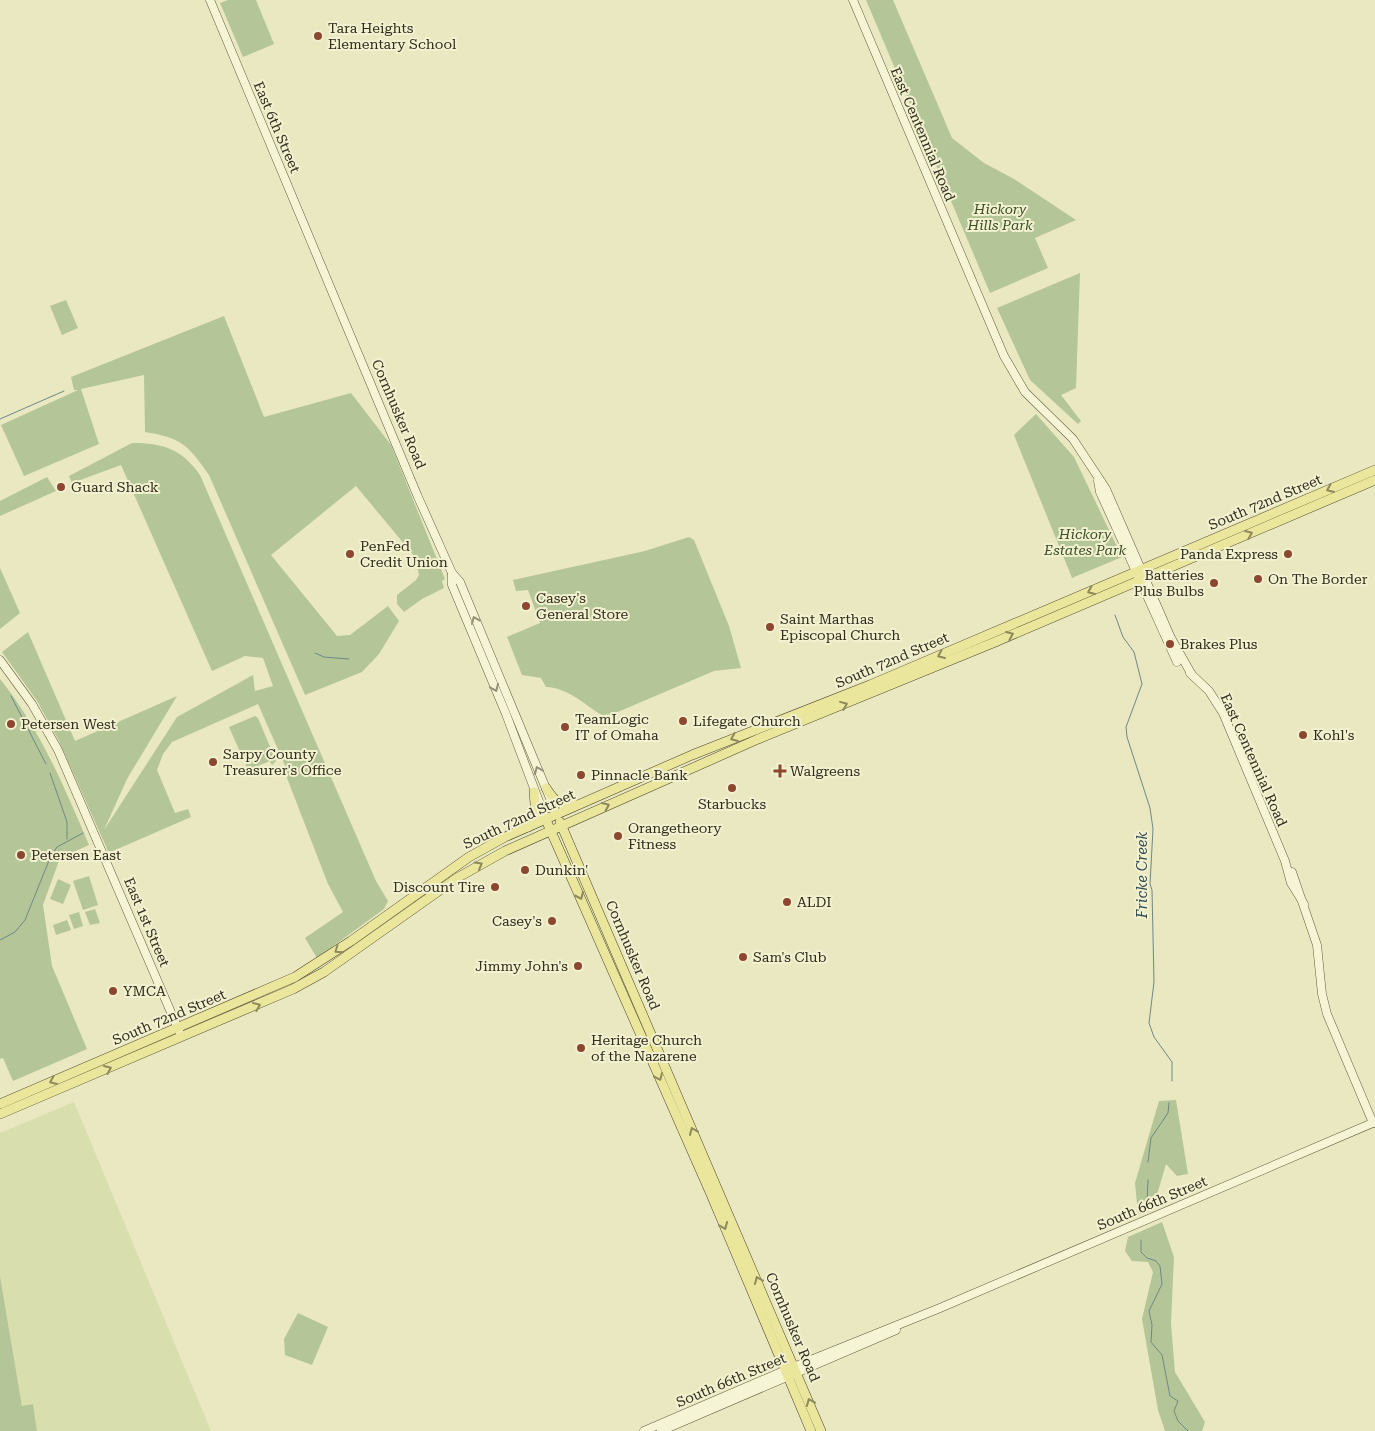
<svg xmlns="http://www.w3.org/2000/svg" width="1375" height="1431" font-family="'Roboto Serif',serif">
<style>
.farmland{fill:#d9deaf}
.green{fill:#b4c697}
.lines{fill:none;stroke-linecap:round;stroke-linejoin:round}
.stream{stroke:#6c8989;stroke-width:1}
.secondary-casing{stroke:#635a3e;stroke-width:9}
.primary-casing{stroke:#4f462e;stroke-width:10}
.secondary{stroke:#f5f4d4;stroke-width:8}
.primary{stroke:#eae69c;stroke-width:9}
.oneway{stroke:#8e8a5c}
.oneway2{stroke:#949078}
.poi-dot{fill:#8b4730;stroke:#f2f1d0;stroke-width:2}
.labels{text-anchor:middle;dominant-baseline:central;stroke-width:4;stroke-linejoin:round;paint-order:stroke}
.poi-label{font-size:14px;fill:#322d1d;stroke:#f2f1d0;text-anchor:start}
.street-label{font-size:14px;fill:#322d1d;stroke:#f2f1d0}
.park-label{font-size:14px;font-style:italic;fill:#394d26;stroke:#f2f1d0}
.water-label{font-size:15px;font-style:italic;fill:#2e4a51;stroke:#f2f1d0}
</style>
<rect width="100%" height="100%" fill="#e9e8c1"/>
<path class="farmland" d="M 74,1102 L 211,1431 L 37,1431 L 33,1404 L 22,1406 L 0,1276 L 0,1133 Z"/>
<g class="green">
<path d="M 228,0 L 256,0 L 274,44 L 243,57 L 220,3 Z"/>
<path d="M 866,0 L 893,0 L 952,138 L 984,163 L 1014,179 L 1076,220 L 1035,238 L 1048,268 L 990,293 Z"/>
<path d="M 1080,273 L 1076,388 L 1061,395 L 1081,421 L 1078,424 L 1030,380 L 997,308 Z"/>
<path d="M 66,300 L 78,328 L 62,335 L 50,306 Z"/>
<path d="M 224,316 L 264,417 L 351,393 L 391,445 L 445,579 L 442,581 L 444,588 L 422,599 L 404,612 L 397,604 L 397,595 L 416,580 L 419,575 L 417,566 L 420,563 L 356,486 L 271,555 L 337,636 L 350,635 L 388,606 L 399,621 L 379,654 L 362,672 L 305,695 L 209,475 C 188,445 182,438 145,432 L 144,375 L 81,389 L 99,444 L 24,476 L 1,425 L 78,390 L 74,390 L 71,377 Z"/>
<path d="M 1036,414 L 1074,457 L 1122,557 L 1072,578 L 1014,435 Z"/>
<path d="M 132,443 C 163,443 182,449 200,475 L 376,881 L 388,901 L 384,909 L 317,958 L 305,938 L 343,912 L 328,884 L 287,778 L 287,770 L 258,704 L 172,742 L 163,754 L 157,770 L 175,813 L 188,809 L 191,817 L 113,851 L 108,851 L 59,741 L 37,701 L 2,652 L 28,632 L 75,741 L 177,696 L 127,779 L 104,830 L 177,717 L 253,675 L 255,691 L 273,686 L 263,658 L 245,656 L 212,671 L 121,465 L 72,483 L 69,476 Z"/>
<path d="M 47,477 L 56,491 L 0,516 L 0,501 Z"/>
<path d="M 689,537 L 694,540 L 729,626 L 741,668 L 714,671 L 613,714 L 602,715 C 583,704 569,688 546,687 L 541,678 L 522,675 L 507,637 L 540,623 L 528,590 L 516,591 L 513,580 L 645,551 Z"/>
<path d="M 0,568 L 20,613 L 0,629 Z"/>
<path d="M 0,679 C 40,729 64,786 89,845 L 60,858 L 43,905 L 52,966 L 87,1049 L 13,1081 L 3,1058 L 0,1059 Z"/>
<path d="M 255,716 L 258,718 L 276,761 L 272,765 L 270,761 L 248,770 L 229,727 Z"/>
<path d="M 89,876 L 98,905 L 83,910 L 73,881 Z"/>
<path d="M 58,879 L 71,885 L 63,904 L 50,899 Z"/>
<path d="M 95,909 L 100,923 L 90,925 L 85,912 Z"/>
<path d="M 79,912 L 83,926 L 74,929 L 69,915 Z"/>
<path d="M 67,920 L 71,930 L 56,935 L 53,925 Z"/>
<path d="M 1176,1100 L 1188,1174 L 1177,1176 L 1166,1164 L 1154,1205 L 1138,1214 L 1135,1183 L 1159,1101 Z"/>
<path d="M 1162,1222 L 1174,1257 L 1171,1323 L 1175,1372 L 1205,1422 L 1202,1431 L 1165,1431 L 1158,1410 L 1142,1319 L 1153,1272 L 1148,1262 L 1132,1261 L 1125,1251 L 1128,1237 Z"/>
<path d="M 0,1276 L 22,1406 L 33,1404 L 37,1431 L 0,1431 Z"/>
<path d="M 298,1313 L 328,1327 L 312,1365 L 285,1355 L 284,1339 Z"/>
</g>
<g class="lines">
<g class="stream">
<path d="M 0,419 L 64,391"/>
<path d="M 1115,615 L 1123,637 L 1134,652 L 1142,684 L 1126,727 L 1127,737 L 1150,808 L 1153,829 L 1150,884 L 1152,890 L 1154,982 L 1149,1023 L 1154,1037 L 1172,1062 L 1172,1081"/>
<path d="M 315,653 L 324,657 L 349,659"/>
<path d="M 11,696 L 46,764"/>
<path d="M 50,773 L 67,822 L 67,839"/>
<path d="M 0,940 L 15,932 L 25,920 L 50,858 L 57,847 L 83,833"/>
<path d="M 1148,1162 L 1151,1138 L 1168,1113 L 1169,1103"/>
<path d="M 1147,1204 L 1148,1180"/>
<path d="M 1141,1240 L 1141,1252 L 1147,1258 L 1156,1261 L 1160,1266 L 1162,1284 L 1149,1311 L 1152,1325 L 1151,1342 L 1162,1355 L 1170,1396 L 1178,1401 L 1174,1411 L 1178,1421 L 1188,1431"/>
</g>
<g class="secondary-casing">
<g id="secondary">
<path d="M 210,0 L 418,497 L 452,573 L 460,582 L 557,815"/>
<path d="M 853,0 L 1004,356 L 1025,392 L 1073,439 L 1106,489 L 1171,638 L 1192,675"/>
<path d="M 1098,481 L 1100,492 L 1177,662"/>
<path d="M 452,573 L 452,585 L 506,714 L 546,820"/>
<path d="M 0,660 L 32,704 L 58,750 L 179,1031"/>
<path d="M 1190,673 L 1209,691 L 1223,713 L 1285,861 L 1291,883 L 1304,904"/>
<path d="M 1292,872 L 1317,945 L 1322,994 L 1327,1014 L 1373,1123"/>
<path d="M 644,1431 L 786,1370 L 940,1308 L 1375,1122"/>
<path d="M 661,1431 L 896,1330"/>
</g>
</g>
<g class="primary-casing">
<g id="primary">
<path d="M 546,788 C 554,800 559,807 574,804"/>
<path d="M 546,820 L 710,1192 L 811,1431"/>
<path d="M 560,822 L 821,1431"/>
<path d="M 528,827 L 536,815 L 534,792"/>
<path d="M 0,1104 L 295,977 L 351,941 L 469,857 L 505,837 L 692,755 L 870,685 L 1375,470"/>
<path d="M 0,1114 L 293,989 L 324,972 L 457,878 L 505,851 L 758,739 L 995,642 L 1375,480"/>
</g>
</g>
<use href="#secondary" class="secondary"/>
<use href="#primary" class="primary"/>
</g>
<defs><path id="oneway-chevron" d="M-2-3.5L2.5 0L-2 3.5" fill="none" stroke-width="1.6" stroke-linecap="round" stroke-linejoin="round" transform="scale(1.25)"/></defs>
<g class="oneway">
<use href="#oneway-chevron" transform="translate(1330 489) rotate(157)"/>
<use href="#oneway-chevron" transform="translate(1249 534) rotate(-23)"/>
<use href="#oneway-chevron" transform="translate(1091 591) rotate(157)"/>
<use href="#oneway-chevron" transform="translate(1010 635) rotate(-23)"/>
<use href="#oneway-chevron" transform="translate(941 655) rotate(157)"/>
<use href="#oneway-chevron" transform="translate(844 705) rotate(-22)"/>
<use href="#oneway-chevron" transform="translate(734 738) rotate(157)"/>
<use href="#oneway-chevron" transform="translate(606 806) rotate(-24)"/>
<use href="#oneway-chevron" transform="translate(479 865) rotate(-30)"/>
<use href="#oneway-chevron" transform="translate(580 896) rotate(66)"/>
<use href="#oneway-chevron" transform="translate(338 950) rotate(145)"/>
<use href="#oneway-chevron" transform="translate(257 1006) rotate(-23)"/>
<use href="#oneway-chevron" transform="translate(108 1069) rotate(-23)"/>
<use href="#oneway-chevron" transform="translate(659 1077) rotate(66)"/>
<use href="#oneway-chevron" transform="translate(53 1081) rotate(157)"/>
<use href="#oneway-chevron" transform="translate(693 1131) rotate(-113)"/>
<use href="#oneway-chevron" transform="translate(724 1226) rotate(67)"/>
<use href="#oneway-chevron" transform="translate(758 1280) rotate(-113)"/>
<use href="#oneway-chevron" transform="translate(810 1402) rotate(-112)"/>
</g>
<g class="oneway2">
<use href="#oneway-chevron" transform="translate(475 620) rotate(-113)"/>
<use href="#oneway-chevron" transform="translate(495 688) rotate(67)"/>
<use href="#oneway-chevron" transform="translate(538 770) rotate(-113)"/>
</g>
<g class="poi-dot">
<circle cx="318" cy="36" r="5"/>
<circle cx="61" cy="487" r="5"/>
<circle cx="350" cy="554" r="5"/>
<circle cx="1288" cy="554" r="5"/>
<circle cx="1258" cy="579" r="5"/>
<circle cx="1214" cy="583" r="5"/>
<circle cx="526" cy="606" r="5"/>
<circle cx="770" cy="627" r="5"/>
<circle cx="1170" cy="644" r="5"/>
<circle cx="683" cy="721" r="5"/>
<circle cx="11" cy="724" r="5"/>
<circle cx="565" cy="727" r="5"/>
<circle cx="1303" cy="735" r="5"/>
<circle cx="213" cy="762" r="5"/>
<path d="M777.5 763.5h5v5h5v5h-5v5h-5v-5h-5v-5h5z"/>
<circle cx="581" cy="775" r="5"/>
<circle cx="732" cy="788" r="5"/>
<circle cx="618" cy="836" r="5"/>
<circle cx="21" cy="855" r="5"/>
<circle cx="525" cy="870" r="5"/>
<circle cx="495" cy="887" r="5"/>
<circle cx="787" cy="902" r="5"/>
<circle cx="552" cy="921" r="5"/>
<circle cx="743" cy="957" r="5"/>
<circle cx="578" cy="966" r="5"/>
<circle cx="113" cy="991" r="5"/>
<circle cx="581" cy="1048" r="5"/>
</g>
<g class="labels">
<g class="poi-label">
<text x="328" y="28">Tara Heights<tspan x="328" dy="16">Elementary School</tspan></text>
<text x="71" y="487">Guard Shack</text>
<text x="360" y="546">PenFed<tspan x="360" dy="16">Credit Union</tspan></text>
<text x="1278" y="554" text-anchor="end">Panda Express</text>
<text x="1204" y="575" text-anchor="end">Batteries<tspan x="1204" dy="16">Plus Bulbs</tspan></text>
<text x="1268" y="579">On The Border</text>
<text x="536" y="598">Casey's<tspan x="536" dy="16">General Store</tspan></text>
<text x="780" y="619">Saint Marthas<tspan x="780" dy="16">Episcopal Church</tspan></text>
<text x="1180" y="644">Brakes Plus</text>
<text x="575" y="719">TeamLogic<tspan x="575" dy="16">IT of Omaha</tspan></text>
<text x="693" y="721">Lifegate Church</text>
<text x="21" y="724">Petersen West</text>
<text x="1313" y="735">Kohl's</text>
<text x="223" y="754">Sarpy County<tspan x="223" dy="16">Treasurer's Office</tspan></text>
<text x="790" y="771">Walgreens</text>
<text x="591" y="775">Pinnacle Bank</text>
<text x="732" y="804" text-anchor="middle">Starbucks</text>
<text x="628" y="828">Orangetheory<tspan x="628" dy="16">Fitness</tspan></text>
<text x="31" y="855">Petersen East</text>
<text x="535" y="870">Dunkin'</text>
<text x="485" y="887" text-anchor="end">Discount Tire</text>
<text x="797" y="902">ALDI</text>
<text x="542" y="921" text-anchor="end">Casey's</text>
<text x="753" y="957">Sam's Club</text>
<text x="568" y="966" text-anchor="end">Jimmy John's</text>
<text x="123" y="991">YMCA</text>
<text x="591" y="1040">Heritage Church<tspan x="591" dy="16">of the Nazarene</tspan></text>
</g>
<g class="street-label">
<text transform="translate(277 127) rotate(67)">East 6th Street</text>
<text transform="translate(923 134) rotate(67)">East Centennial Road</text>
<text transform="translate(399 414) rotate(67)">Cornhusker Road</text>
<text transform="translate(1265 502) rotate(-23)">South 72nd Street</text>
<text transform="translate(892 660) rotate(-23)">South 72nd Street</text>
<text transform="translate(1254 760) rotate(66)">East Centennial Road</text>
<text transform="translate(519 819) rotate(-25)">South 72nd Street</text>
<text transform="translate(147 922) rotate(67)">East 1st Street</text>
<text transform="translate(633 955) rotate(67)">Cornhusker Road</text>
<text transform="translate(169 1017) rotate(-23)">South 72nd Street</text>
<text transform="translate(1152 1203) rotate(-23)">South 66th Street</text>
<text transform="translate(793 1327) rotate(67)">Cornhusker Road</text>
<text transform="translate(731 1380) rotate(-23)">South 66th Street</text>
</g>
<g class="park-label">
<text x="1000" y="209">Hickory<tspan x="1000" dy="16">Hills Park</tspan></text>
<text x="1085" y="534">Hickory<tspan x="1085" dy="16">Estates Park</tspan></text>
</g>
<g class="water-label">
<text transform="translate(1142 875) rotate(-90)">Fricke Creek</text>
</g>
</g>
</svg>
